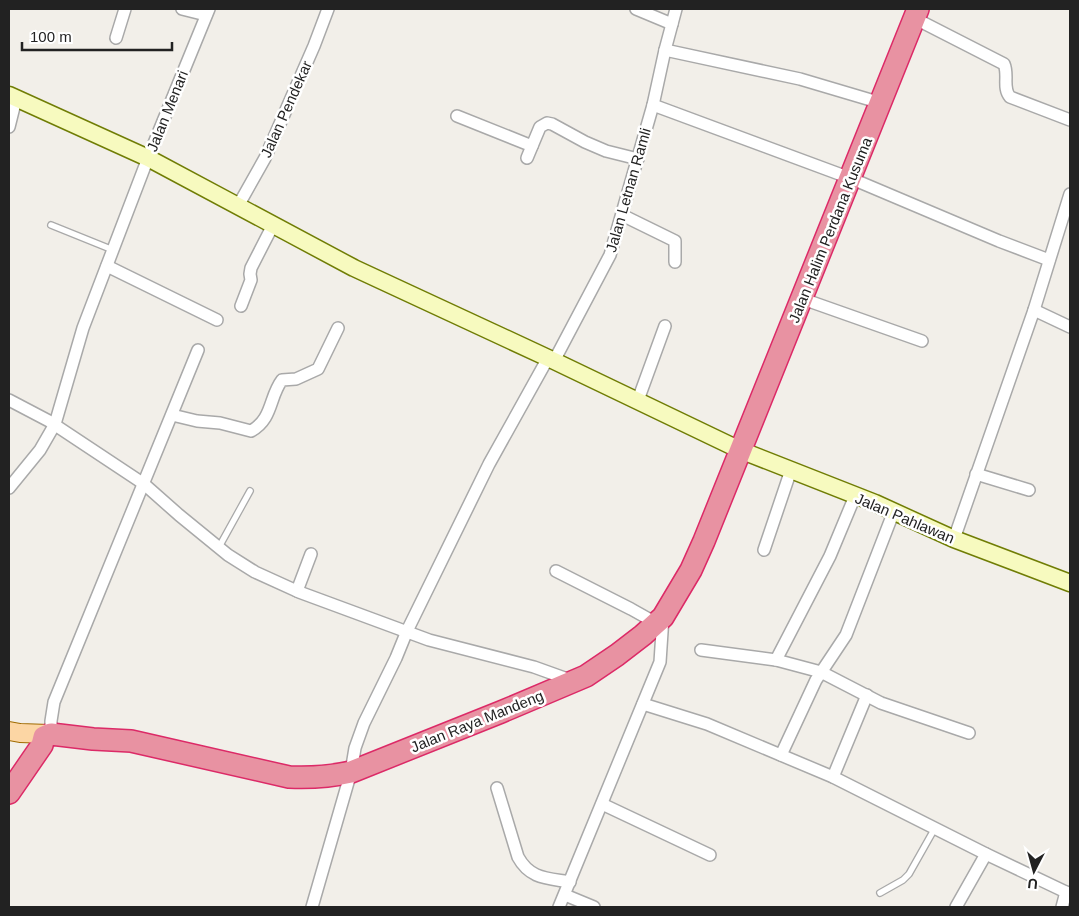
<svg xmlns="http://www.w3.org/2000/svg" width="1079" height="916" font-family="Helvetica,sans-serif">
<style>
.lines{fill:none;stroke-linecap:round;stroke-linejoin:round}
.lane-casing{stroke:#a9a9a9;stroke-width:8}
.street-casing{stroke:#a9a9a9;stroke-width:14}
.secondary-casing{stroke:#707d05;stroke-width:19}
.primary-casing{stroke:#a06b00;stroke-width:20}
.highway-casing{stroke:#dc2a67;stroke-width:24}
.lane{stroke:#fff;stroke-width:5.5}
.street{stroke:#fff;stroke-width:11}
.secondary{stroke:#f7fabf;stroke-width:16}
.primary{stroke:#fcd6a4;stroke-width:18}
.highway{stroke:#e892a2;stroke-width:21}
.labels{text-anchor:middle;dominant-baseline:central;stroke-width:5;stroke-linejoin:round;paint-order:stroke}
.street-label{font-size:15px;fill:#222;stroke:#fff}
</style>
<rect width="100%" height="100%" fill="#f2efe9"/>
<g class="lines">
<g class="lane-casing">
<g id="lane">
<path d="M 51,225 L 113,250"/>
<path d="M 219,547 L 250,491"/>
<path d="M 880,893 L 903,880 L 909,874 L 935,828"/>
</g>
</g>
<g class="street-casing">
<g id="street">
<path d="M 182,9 L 206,15"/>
<path d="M 636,9 L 672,24"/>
<path d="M 914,18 L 1004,64 C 1009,75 1002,88 1010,97 L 1070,120"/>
<path d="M 116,38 L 125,9"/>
<path d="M 665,50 L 800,79 L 881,103"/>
<path d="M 653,105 L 850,178 L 999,241 L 1049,260"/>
<path d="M 457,116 L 532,146"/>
<path d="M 9,127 L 16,99"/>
<path d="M 527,158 L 540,127 L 547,123 L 552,124 L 585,142 L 606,151 L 638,159"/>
<path d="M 238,206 L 265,158 L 314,46 L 328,9"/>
<path d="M 622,215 L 675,241 L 675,262"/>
<path d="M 107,266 L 217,320"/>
<path d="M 803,299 L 922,341"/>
<path d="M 241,306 L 251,280 L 250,274 L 251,268 L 273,225"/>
<path d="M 1034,310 L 1070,327"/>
<path d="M 554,361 L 610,255 L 653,105 L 665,50 L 676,9"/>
<path d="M 9,400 L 49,421 L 144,484 L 179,515 L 228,555 L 255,572 L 299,592 L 429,640 L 534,667 L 573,681"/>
<path d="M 638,400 L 665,326"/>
<path d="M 172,415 L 197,421 L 220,423 L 251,431 C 273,419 269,397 282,380 L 296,379 L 318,369 L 338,328"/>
<path d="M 976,474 L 1029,490"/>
<path d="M 9,488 L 40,450 L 55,424 L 83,328 L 148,158 L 209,9"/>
<path d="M 954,539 L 1034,310 L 1070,194"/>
<path d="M 764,550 L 791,470"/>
<path d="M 556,571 L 631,609 L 656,623"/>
<path d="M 297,591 L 311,554"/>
<path d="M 701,650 L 776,660 L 821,672 L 881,703 L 969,733"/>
<path d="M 776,660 L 830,556 L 855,496"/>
<path d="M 643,704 L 707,724 L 833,777 L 986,854 L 1070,894"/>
<path d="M 51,734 L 51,721 L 54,702 L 198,350"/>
<path d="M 781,755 L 816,680 L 846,635 L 894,511"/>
<path d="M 833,777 L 867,695"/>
<path d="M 497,788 L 518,857 C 530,879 547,878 570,882"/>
<path d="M 602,804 L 710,855"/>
<path d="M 565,895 L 594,907"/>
<path d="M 312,907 L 351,772 L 355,748 L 364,723 L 396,658 L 407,631 L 489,464 L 548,358"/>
<path d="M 559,907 L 660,662 L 663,617"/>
<path d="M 956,907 L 986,854"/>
<path d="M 1062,907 L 1066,892"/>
</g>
</g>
<g class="secondary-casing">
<path id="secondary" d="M 9,95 L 148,158 L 354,268 L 548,358 L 740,450 L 875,503 L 954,539 L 1070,583"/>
</g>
<g class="primary-casing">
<path id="primary" d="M 9,731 L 20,733 L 49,734"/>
</g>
<g class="highway-casing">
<path id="highway" d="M 9,793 L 42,745 L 44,737 L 51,734 L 93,739 L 131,741 L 289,777 C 311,778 329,777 351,772 L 501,712 L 586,676 L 617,655 L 643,635 L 663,617 L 691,570 L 704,541 L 918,9"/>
</g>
<use href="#lane" class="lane"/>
<use href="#street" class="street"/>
<use href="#secondary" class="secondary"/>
<use href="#primary" class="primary"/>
<use href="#highway" class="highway"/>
</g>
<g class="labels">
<g class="street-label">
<text transform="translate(286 109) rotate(-66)">Jalan Pendekar</text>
<text transform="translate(167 111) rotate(-68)">Jalan Menari</text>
<text transform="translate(628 190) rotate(-74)">Jalan Letnan Ramli</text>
<text transform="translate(830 230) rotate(-68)">Jalan Halim Perdana Kusuma</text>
<text transform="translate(905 518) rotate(23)">Jalan Pahlawan</text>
<text transform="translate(477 721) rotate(-22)">Jalan Raya Mandeng</text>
</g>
</g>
<rect width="1079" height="916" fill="none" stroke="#222222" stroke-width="20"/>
<g transform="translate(1034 871) rotate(186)" stroke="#ffffff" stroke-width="4" paint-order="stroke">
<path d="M0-4L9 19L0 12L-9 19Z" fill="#222222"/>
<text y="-8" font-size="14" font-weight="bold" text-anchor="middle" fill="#222222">U</text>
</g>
<path d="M22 42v8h150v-8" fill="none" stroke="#222222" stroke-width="2.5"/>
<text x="30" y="42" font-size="15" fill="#222222" stroke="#ffffff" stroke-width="4" paint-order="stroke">100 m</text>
</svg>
